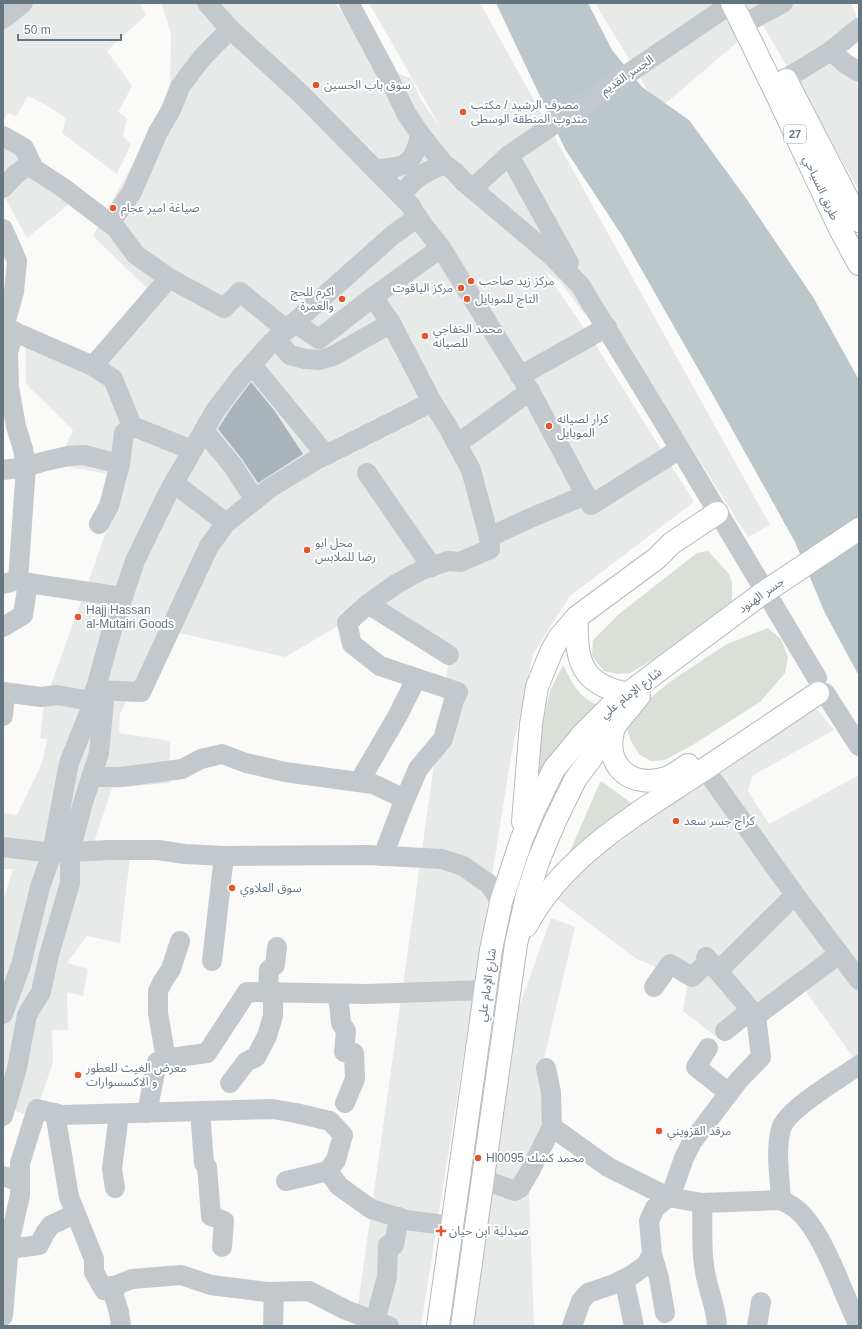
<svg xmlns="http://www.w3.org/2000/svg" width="862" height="1329" font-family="Helvetica,'Noto Sans Arabic',sans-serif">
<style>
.built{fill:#e8e9e9}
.green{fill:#dadfd7}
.water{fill:#bbc7cb}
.building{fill:#aab3b9}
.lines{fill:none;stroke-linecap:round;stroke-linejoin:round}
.major-casing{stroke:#b5babe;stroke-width:24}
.minor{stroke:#c3c8cc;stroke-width:20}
.major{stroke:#fff;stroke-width:22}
.major-bridge-casing{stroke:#b5babe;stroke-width:24;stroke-linecap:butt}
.major-bridge{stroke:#fff;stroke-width:22}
.poi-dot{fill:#e4572e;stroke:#fff;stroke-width:1.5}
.labels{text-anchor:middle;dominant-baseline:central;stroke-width:4;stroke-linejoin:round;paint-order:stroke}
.shield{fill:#fff;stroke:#939fa8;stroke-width:1}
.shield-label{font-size:11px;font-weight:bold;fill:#657683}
.street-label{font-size:12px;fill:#657683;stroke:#fff}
.poi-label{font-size:12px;fill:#657683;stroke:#fff;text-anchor:start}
</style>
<rect width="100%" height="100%" fill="#fafaf8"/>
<g class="built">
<path d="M 3,3 L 139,3 L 146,15 L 107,51 L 132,86 L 118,112 L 127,118 L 123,136 L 131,144 L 117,174 L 62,133 L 66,118 L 46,105 L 28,96 L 16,116 L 8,113 L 3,122 Z"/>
<path d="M 161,3 L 336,3 L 376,66 L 411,78 L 421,100 L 442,130 L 369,3 L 480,3 L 770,525 L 748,537 L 673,419 L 593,311 L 585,315 L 561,283 L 544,270 L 597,347 L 694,502 L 570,596 L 533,654 L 511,756 L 421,1326 L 352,1326 L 356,1319 L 449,658 L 369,608 L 285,657 L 162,629 L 120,714 L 119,733 L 170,741 L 170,783 L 112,788 L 88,860 L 130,856 L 120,943 L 87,936 L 67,963 L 88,969 L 83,996 L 67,992 L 68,1030 L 52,1030 L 53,1063 L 41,1097 L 31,1116 L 12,1110 L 3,1132 L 3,901 L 13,869 L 3,869 L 3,813 L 17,815 L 42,763 L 47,740 L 40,738 L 44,704 L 126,477 L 57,465 L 73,430 L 26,384 L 25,325 L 103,360 L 159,300 L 93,236 L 170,96 L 171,33 Z"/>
<path d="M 595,3 L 851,3 L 859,23 L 829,54 L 859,86 L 859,190 L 761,22 L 659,109 Z"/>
<path d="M 3,130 L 74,200 L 27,238 L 3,194 Z"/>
<path d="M 810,701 L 834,730 L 752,776 L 748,791 L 769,824 L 859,775 L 859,1057 L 855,1060 L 799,982 L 723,1042 L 683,1011 L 688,981 L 635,958 L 549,893 L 716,773 Z"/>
<path d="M 551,918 L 575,927 L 543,1063 L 554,1131 L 529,1188 L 534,1326 L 463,1326 L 490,1129 L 518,1010 Z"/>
</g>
<g class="green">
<path d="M 708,551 L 729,574 L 732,583 L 732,601 L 708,621 L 656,658 L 630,673 L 617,674 L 604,671 L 592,656 L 593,640 L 619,614 L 697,553 Z"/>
<path d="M 768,628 L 781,639 L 788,657 L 785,673 L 760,702 L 691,746 L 665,760 L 651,761 L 639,754 L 631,741 L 627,729 L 639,707 L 671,681 L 727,644 Z"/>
<path d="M 563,665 C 573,684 578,697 598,705 L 534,790 L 540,735 L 550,691 Z"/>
<path d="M 601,781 L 634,805 L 565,863 L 597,789 Z"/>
</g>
<path class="water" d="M 496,3 L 588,3 L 612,50 L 642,87 L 689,120 L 748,201 L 813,297 L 859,380 L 859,676 L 825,613 L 795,542 L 713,395 L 623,237 L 565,149 Z"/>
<path class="building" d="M 251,382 L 274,410 L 303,454 L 258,483 L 242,459 L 218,429 L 230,410 Z"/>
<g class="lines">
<g class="major-casing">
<g id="major">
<path d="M 732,3 L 777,95 L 840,229 L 859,264"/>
<path d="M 786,80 L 859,221"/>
<path d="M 577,617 C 575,661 581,685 629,694"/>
<path d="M 615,725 C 602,761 626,788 663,779 C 672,777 680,770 688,765"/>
<path d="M 523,822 L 531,724 L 537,687 L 552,650 L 559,638 L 577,617 L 657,558 L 672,543 L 717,513"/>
<path d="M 526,926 C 562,858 632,817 694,776 C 736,748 777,721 818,693"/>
<path d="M 438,1326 L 491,950 L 501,902 L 521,841 L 533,812 L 554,769 L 583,734 L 610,707 L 666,665"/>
<path d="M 462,1326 L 516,944 L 527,895 L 539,859 L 555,821 L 575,780 L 616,724 L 639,696"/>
</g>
</g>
<g class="minor">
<path d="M 207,3 L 230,29 L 301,94 L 411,206 L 416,216 L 441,248 L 530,391 L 591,505 L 680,449"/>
<path d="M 349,3 L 388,76 L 406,113 L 420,134 L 444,164 L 455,172 L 463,181 L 553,257 L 580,285 L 680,449 L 817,678"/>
<path d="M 3,19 L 23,3"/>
<path d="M 753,19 L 783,3"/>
<path d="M 831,51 L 846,64 L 859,72"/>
<path d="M 785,79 L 831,51 L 859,28"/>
<path d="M 3,136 L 24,148 L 34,169 L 62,187 L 116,228 L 136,255 L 169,278 L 224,308 L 240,292 L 287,330"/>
<path d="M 509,155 L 569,263"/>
<path d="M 375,169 C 404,168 415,165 420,134"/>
<path d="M 3,188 L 16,174 L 31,163"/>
<path d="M 472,189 L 509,155 L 732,3"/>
<path d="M 401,196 C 415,177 423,173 444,164"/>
<path d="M 110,223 L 132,192 L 158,132 L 171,110 L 180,87 L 201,59 L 230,29"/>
<path d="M 3,229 L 17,261 L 14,292 L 4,327"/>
<path d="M 373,297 L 391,323 L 432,402 L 449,429 L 471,470 L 489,537 L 490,549 L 460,562 L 448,561 L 422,570 L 396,584 L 368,604 L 347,623 L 352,644 L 380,666 L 458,692 L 454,700 L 443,739 L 418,769 L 401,809 L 383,856"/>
<path d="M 295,323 L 319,339 L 373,297 L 441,248"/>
<path d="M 3,327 L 93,366 L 113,379 L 132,426 L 192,450"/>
<path d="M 14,331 L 8,353 L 9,387 L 16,426 L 23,449 L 26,467 L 18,580"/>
<path d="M 276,340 L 290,355 L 305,359 L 320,360 L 333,356 L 391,323"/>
<path d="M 252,365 L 326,455"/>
<path d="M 93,366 L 169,278"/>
<path d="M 520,376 L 607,327"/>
<path d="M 204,431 L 233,466 L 255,500"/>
<path d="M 457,444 L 530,391"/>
<path d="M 3,470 L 26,467 L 42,462 L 68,456 L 84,455 L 120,464"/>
<path d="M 367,473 L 432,567"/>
<path d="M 174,483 L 226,523"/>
<path d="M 99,524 L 109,506 L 120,464 L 124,433 L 132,426"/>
<path d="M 489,537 L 535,516 L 586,495"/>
<path d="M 3,584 L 18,580 L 28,583 L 123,597"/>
<path d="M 368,604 L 449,655"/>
<path d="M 3,627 L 23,615 L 28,583"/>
<path d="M 95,690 L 141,692 L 209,546 L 226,523 L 270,488 L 314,461 L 432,402"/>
<path d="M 3,692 L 41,697 L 57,695 L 91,701"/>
<path d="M 825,693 L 859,746"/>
<path d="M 3,716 L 5,692"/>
<path d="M 705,769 L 795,895 L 859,980"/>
<path d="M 92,777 L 121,777 L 182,769 L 201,759 L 222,754 L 246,763 L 285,772 L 373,784 L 405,799"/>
<path d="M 359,782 L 398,715 L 416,679"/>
<path d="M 3,847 L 52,853 L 109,850 L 158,850 L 185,854 L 224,856 L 369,855 L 442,859 L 463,866 L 489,884 L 501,902"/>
<path d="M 212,961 L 224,856"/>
<path d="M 718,971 L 795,895"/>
<path d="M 654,987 L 670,964 L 692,977 L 709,961"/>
<path d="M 268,992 L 269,970 L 275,965 L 277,947"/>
<path d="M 338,994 L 341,1023 L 346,1031 L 344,1052 L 354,1053 L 355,1079 L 345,1103"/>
<path d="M 3,1014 L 21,965 L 40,887 L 52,853 L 69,763 L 89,713 L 113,626 L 135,561 L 168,493 L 215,411 L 240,378 L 270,344 L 394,234 L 418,217"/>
<path d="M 756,1016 L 839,954"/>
<path d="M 725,1031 L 751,1010"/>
<path d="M 708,1048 L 696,1067 L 729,1093"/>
<path d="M 166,1059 L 158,1013 L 158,991 L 163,981 L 171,969 L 180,941"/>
<path d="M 230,1083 L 246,1062 L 256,1057 L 267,1036 L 273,1016 L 273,993"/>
<path d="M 200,1111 L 204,1163 L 207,1167 L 211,1216 L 224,1221 L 222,1247"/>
<path d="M 55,1113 L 69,1197 L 94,1259 L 94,1272 L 104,1290 L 132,1279 L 181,1275 L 211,1285 L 267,1292 L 309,1291 L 346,1310 L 389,1326"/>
<path d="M 147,1113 L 157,1062 L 170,1058 L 207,1053 L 247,992 L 367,994 L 486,990"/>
<path d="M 3,1116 L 17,1068 L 27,1015 L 41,992 L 49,955 L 70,883 L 70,852 L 82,806 L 99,753 L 105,691"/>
<path d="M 552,1127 L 608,1167 L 668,1197 L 702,1203 L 781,1200 C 784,1202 789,1204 792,1206 C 822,1225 842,1293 859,1326"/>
<path d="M 328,1171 L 339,1186 L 371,1209 L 406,1220 L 452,1226"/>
<path d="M 3,1176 L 20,1182"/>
<path d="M 482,1179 L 515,1191 L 520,1188 L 530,1171 L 552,1127 L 551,1092 L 546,1068"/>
<path d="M 115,1188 L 112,1169 L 119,1114"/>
<path d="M 781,1200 C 780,1178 775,1152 781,1129 C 786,1109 841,1078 859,1065"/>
<path d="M 702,1203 C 703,1223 701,1245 704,1265 C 706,1286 716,1305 717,1326"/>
<path d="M 9,1249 L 39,1245 L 45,1233 L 51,1225 L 75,1214"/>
<path d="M 652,1254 L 659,1278 L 665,1313"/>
<path d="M 624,1279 L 634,1326"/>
<path d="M 111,1286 L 119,1312 L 121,1326"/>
<path d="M 3,1316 L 9,1244 L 20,1195 L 20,1163 L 37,1109 L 62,1115 L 272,1109 L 296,1113 L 330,1121 L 343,1135 L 336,1160 L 328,1171 L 286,1181"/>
<path d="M 375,1321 L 387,1277 L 388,1245 L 394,1245 L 399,1217"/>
<path d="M 273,1326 L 274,1292"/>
<path d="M 572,1326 L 581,1301 L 588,1293 L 614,1284 L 632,1275 L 646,1265 L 652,1254 L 649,1221 L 655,1208 L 668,1197 L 673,1189 L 684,1158 L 692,1142 L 738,1081 L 761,1057 L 756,1016 L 706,957"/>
<path d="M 757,1326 L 761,1302"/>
</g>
<use href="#major" class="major"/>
<g class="major-bridge-casing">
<path id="major-bridge" d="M 666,665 L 760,595 L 859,529"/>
</g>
<use href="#major-bridge" class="major-bridge"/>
</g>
<g class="poi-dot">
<circle cx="316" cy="85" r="4"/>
<circle cx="463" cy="112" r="4"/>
<circle cx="113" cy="208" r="4"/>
<circle cx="471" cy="281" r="4"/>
<circle cx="461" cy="288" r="4"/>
<circle cx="342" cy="299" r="4"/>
<circle cx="467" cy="299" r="4"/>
<circle cx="425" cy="336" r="4"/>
<circle cx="549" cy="426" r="4"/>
<circle cx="307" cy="550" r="4"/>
<circle cx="78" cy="617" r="4"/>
<circle cx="676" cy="821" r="4"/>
<circle cx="232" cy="888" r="4"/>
<circle cx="78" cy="1075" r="4"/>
<circle cx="659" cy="1131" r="4"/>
<circle cx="478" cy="1158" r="4"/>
<path d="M439 1225h4v4h4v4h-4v4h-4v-4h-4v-4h4z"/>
</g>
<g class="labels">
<rect class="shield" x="784" y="125" width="22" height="18" rx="3"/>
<g class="shield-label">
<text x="795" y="134">27</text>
</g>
<g class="street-label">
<text transform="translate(627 75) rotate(-34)">الجسر القديم</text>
<text transform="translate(821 188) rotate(65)">طريق السياحي</text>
<text transform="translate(761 595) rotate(-35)">جسر الهنود</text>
<text transform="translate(631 693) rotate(-38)">شارع الإمام علي</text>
<text transform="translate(487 985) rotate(-82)">شارع الإمام علي</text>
</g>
<g class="poi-label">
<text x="324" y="85">سوق باب الحسين</text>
<text x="471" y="105">مصرف الرشيد / مكتب<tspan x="471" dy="14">مندوب المنطقة الوسطى</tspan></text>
<text x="121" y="208">صياغة امير عجام</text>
<text x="479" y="281">مركز زيد صاحب</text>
<text x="453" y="288" text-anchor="end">مركز الياقوت</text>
<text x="334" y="292" text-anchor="end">اكرم للحج<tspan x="334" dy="14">والعمرة</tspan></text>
<text x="475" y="299">التاج للموبايل</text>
<text x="433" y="329">محمد الخفاجي<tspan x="433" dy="14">للصيانه</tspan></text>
<text x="557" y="419">كرار لصيانه<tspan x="557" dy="14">الموبايل</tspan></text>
<text x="315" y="543">محل ابو<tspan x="315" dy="14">رضا للملابس</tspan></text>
<text x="86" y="610">Hajj Hassan<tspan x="86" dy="14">al-Mutairi Goods</tspan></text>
<text x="684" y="821">كراج جسر سعد</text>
<text x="240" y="888">سوق العلاوي</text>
<text x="86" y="1068">معرض الغيث للعطور<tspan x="86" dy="14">و الاكسسوارات</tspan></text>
<text x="667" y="1131">مرقد القزويني</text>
<text x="486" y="1158">Hl0095 محمد كشك</text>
<text x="449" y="1231">صيدلية ابن حيان</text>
</g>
</g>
<rect width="862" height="1329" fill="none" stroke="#657683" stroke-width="8"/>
<path d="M18 34v6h103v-6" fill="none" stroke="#657683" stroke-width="2"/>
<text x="24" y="34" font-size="12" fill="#657683" stroke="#ffffff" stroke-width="3" paint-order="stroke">50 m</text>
</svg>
